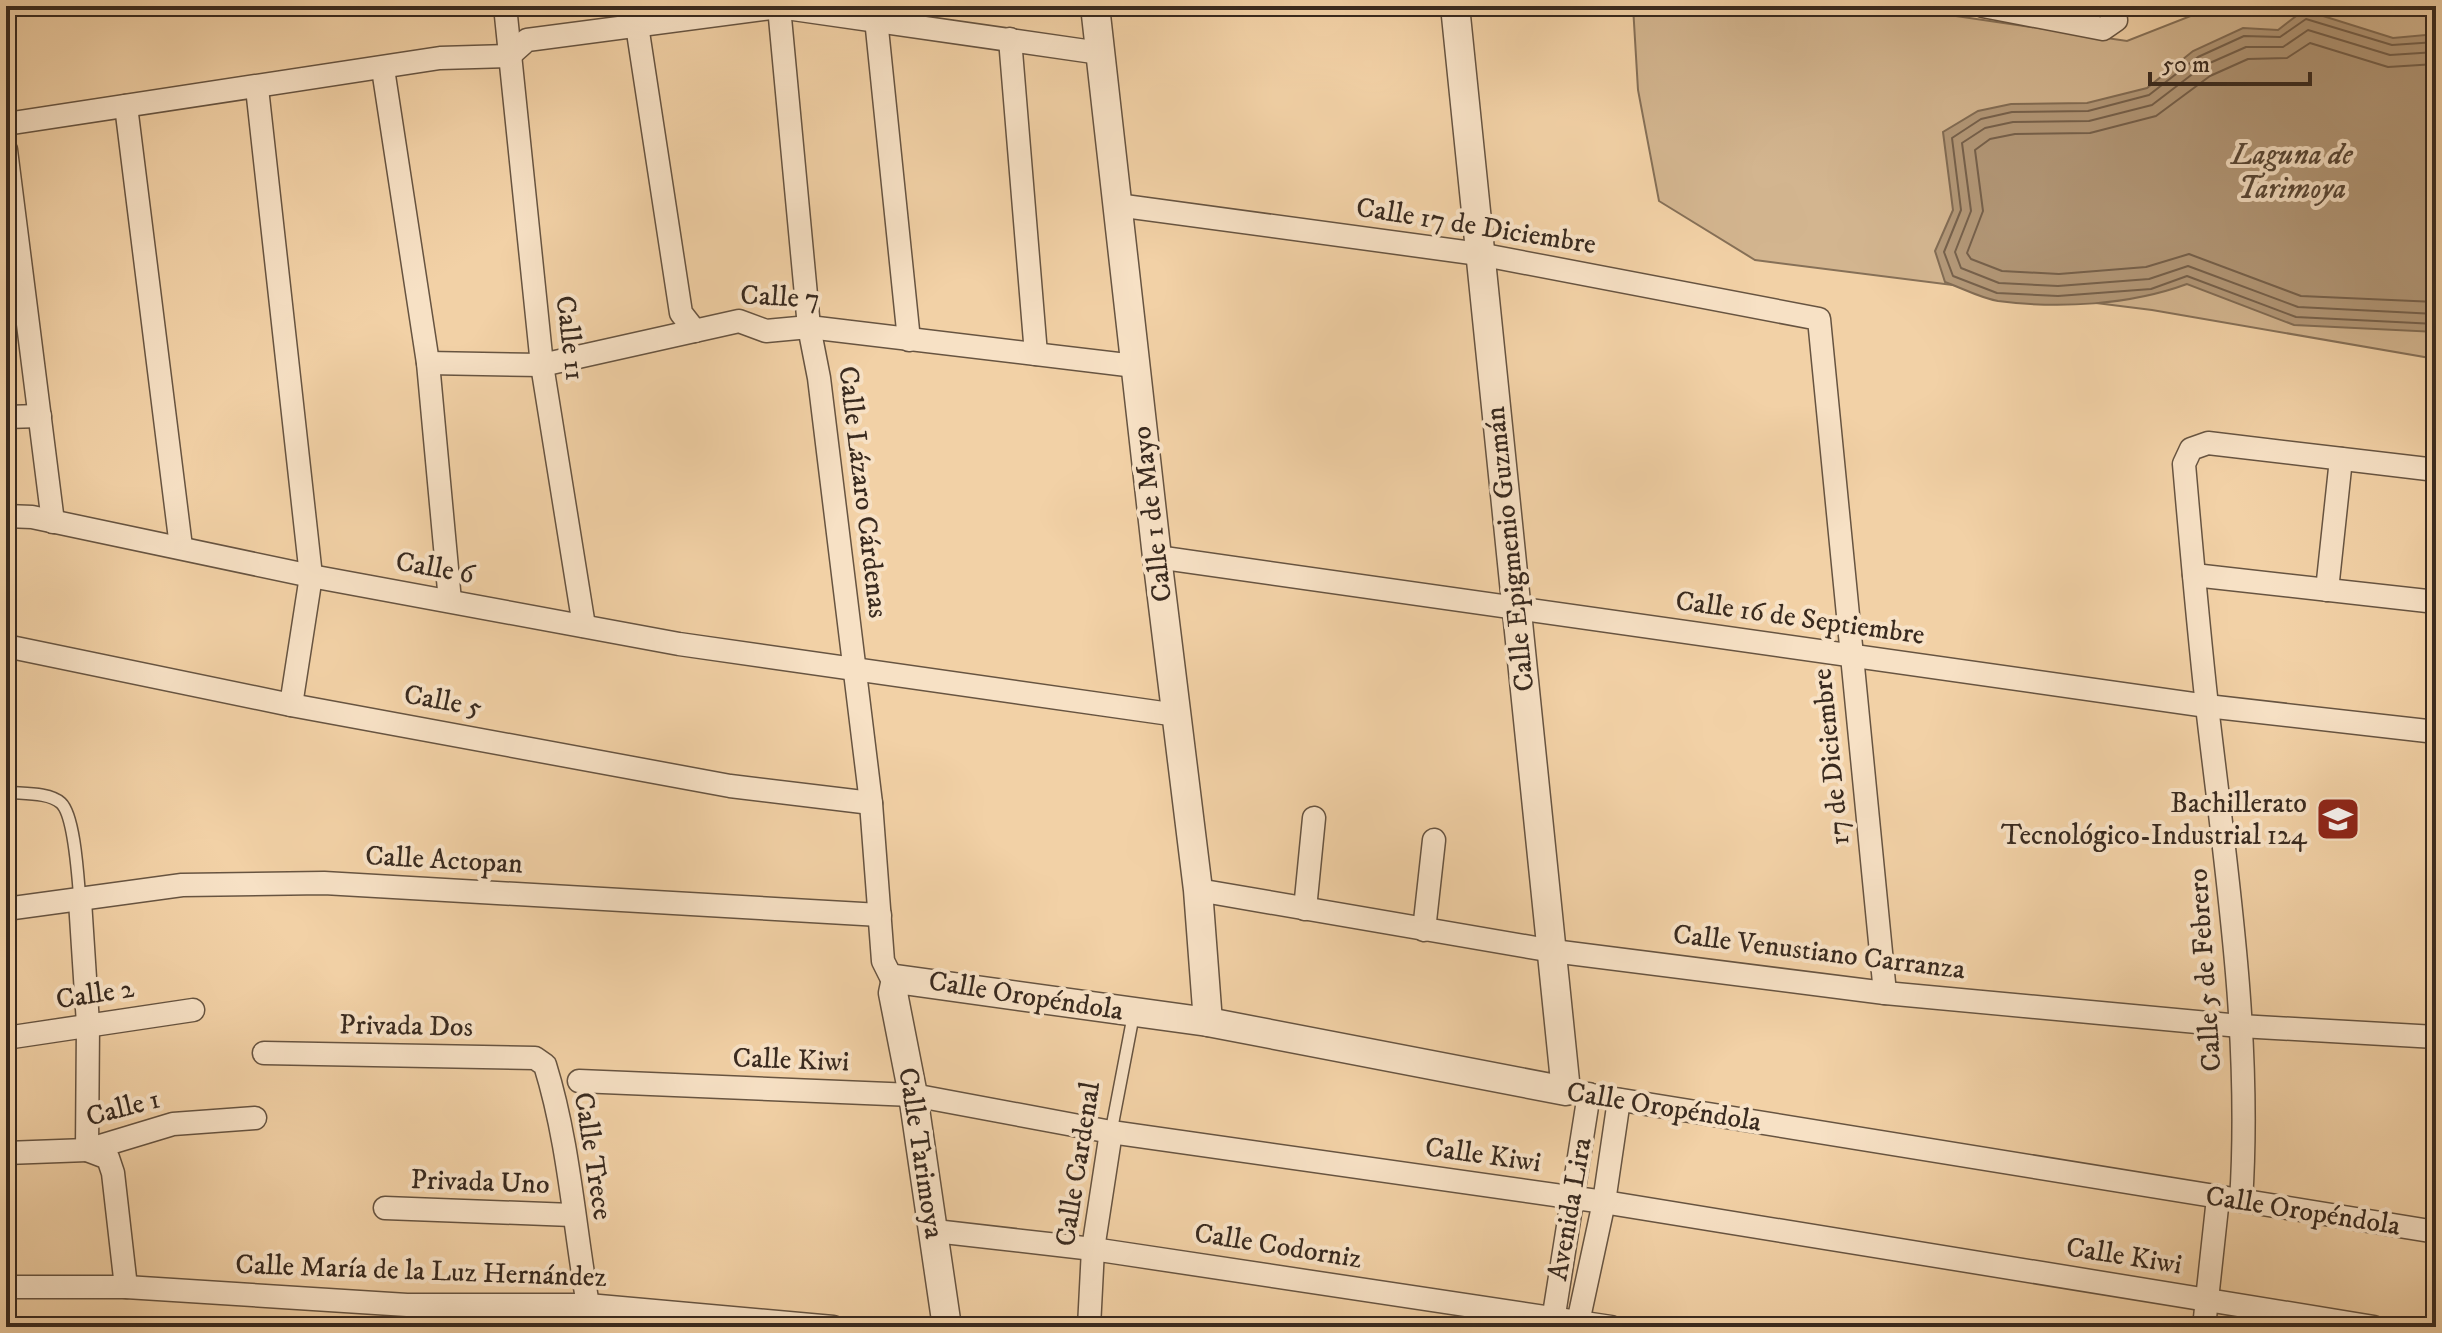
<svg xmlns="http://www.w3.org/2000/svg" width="2442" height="1333" font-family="'IM FELL DW Pica',serif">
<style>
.green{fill:#d3b58f;stroke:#867057;stroke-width:2}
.water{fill:#b39878;stroke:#826c54;stroke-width:2}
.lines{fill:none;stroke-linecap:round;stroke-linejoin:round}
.shore{stroke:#76614c;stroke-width:2}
.service-casing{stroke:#675441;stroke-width:14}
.minor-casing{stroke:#675441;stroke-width:25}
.tertiary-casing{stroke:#675441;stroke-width:31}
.service{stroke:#f7e1c5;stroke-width:11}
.minor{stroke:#f7e1c5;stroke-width:22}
.tertiary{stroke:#f7e1c5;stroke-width:28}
.labels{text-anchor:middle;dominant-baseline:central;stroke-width:8;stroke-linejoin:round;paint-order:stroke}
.street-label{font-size:28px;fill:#392a1f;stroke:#f7e1c5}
.poi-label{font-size:28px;fill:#392a1f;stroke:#f7e1c5;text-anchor:end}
.water-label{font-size:30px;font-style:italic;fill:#584635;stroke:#f7e1c5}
</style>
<rect width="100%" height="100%" fill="#f2d1a6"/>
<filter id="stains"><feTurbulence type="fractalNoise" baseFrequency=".0025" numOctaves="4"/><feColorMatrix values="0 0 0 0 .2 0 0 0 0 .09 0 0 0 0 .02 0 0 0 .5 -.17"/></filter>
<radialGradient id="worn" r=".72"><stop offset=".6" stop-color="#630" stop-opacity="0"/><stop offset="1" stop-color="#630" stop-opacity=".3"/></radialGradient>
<path class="green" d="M 1633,6 L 1956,16 L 2127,41 L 2216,6 L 2436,6 L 2436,359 L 2152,310 L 1755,260 L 1659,201 L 1638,90 Z"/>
<path class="water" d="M 2304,10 L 2393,38 L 2436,34 L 2436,332 L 2294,325 L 2187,284 C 2130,305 2059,309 1998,301 C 1980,298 1962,288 1945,282 L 1935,251 L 1953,210 L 1943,132 L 1978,111 L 2011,104 L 2087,103 L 2147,88 L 2193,51 L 2243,28 L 2278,30 Z"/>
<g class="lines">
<g class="shore">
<path d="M 2436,42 L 2392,45 L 2306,19 L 2280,37 L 2244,36 L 2198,57 L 2149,95 L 2088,111 L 2012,112 L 1981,119 L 1952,138 L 1961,210 L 1944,252 L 1953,276 L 1997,293 L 2058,296 L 2151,289 L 2187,276 L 2296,317 L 2436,324"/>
<path d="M 2436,52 L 2390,55 L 2308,30 L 2283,47 L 2246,47 L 2203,66 L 2152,105 L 2089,121 L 2013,122 L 1985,128 L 1962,143 L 1971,211 L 1955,252 L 1961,268 L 1999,283 L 2058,286 L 2149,279 L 2188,266 L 2298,307 L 2436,314"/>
<path d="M 2436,64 L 2388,67 L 2310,43 L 2287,58 L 2248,59 L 2210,76 L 2156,116 L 2090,133 L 2015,134 L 1990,139 L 1975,150 L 1983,211 L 1967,253 L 1971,259 L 2002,271 L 2059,274 L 2146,267 L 2189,254 L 2301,296 L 2436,302"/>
</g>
<g class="service-casing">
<g id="service">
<path d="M 6,792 C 21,794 49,792 61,803 C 75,816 78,880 80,901"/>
<path d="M 1111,1132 L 1134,1012"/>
</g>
</g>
<g class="minor-casing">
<g id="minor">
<path d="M 505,6 L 542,365 L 584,626"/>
<path d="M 634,6 L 681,313 L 695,331"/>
<path d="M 1983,6 L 2103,29 L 2116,20 L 2114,6"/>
<path d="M 779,7 L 809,327 L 819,378 L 871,803 L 883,961 L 891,977 L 896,979"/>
<path d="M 876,19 L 909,340"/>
<path d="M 1010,39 L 1036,354"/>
<path d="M 383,69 L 428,363 L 450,601"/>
<path d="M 257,88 L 311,576 L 291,705"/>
<path d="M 126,106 L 181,547"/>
<path d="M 6,124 L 440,58 L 509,56 L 527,40 L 779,7 L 1100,53"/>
<path d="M 6,150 L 53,522"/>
<path d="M 1117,205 L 1479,254 L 1819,319 L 1885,993"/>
<path d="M 428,363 L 542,365 L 739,321 L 766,331 L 809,327 L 1135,366"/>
<path d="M 6,417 L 40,416"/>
<path d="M 6,516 L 32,517 L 311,576 L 679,644 L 1177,715"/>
<path d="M 1157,557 L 2207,706 L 2436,732"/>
<path d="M 2194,575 L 2436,602"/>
<path d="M 2327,590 L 2341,459"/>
<path d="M 6,646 L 291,705 L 730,786 L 871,803"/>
<path d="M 1198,890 L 1553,951 L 1885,993 L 2240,1026 L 2436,1037"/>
<path d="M 80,901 L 88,1024 L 87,1150 L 108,1158 L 113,1173 L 126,1287"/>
<path d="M 6,909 L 182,885 L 324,883 L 880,915"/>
<path d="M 1305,909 L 1314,818"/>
<path d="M 1424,930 L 1434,840"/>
<path d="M 6,1038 L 193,1010"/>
<path d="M 264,1053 L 535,1058 L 545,1065 C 569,1142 574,1225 588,1305"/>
<path d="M 579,1081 L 913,1095 L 1111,1132 L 1604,1202 L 2374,1327"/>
<path d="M 1566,1091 L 2436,1232"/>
<path d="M 6,1153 L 87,1150 L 173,1124 L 255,1118"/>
<path d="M 2241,1201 C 2252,1035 2226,870 2207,706 C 2198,625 2191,545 2184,464 L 2191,449 L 2208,443 L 2436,470"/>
<path d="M 385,1208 L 572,1215"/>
<path d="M 935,1231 L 1093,1249 L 1611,1327"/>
<path d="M 6,1287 L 126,1287 L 407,1305 L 588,1305 L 833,1327"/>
<path d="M 1089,1327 L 1093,1249 L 1111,1132"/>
<path d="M 1552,1327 L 1589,1094"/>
<path d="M 1577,1327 L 1604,1202 L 1619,1100"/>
<path d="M 2204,1327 L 2218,1198"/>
</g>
</g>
<g class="tertiary-casing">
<g id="tertiary">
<path d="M 1095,6 L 1157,557 L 1198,890 L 1208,1022"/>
<path d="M 947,1327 L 913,1095 L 893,993 L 896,979 L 1208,1022 L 1566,1091 L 1455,6"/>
</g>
</g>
<use href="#service" class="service"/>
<use href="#minor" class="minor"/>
<use href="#tertiary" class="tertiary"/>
</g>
<defs>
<g id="school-square" transform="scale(2.3)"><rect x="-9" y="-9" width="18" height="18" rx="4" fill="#8f2418" stroke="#f7e1c5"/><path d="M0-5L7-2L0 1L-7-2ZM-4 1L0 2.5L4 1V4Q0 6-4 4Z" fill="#fff"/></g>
</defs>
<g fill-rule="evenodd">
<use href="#school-square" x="2338" y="819"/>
</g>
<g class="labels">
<g class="street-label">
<text transform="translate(1476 226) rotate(9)">Calle 17 de Diciembre</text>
<text transform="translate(780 297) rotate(3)">Calle 7</text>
<text transform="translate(570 338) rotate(83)">Calle 11</text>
<text transform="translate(863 492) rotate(83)">Calle Lázaro Cárdenas</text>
<text transform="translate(1152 514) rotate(-97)">Calle 1 de Mayo</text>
<text transform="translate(1510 549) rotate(-96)">Calle Epigmenio Guzmán</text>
<text transform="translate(435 568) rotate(10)">Calle 6</text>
<text transform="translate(1800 618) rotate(8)">Calle 16 de Septiembre</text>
<text transform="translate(443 701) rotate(10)">Calle 5</text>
<text transform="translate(1831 757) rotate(-96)">17 de Diciembre</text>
<text transform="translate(444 860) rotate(3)">Calle Actopan</text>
<text transform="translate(1819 952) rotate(7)">Calle Venustiano Carranza</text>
<text transform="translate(2205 970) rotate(-94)">Calle 5 de Febrero</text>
<text transform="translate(95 994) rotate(-9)">Calle 2</text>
<text transform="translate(1026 996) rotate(9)">Calle Oropéndola</text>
<text transform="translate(406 1026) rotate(1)">Privada Dos</text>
<text transform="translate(791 1060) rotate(2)">Calle Kiwi</text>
<text transform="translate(1664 1107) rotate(9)">Calle Oropéndola</text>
<text transform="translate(123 1108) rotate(-15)">Calle 1</text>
<text transform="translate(921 1153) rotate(81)">Calle Tarimoya</text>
<text transform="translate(1483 1155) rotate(8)">Calle Kiwi</text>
<text transform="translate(593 1156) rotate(81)">Calle Trece</text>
<text transform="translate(1078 1164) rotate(-81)">Calle Cardenal</text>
<text transform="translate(480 1182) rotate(2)">Privada Uno</text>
<text transform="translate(1570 1209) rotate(-80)">Avenida Lira</text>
<text transform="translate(2303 1211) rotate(9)">Calle Oropéndola</text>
<text transform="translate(1278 1246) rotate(9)">Calle Codorniz</text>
<text transform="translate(2124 1256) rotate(9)">Calle Kiwi</text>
<text transform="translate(421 1271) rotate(2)">Calle María de la Luz Hernández</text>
</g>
<g class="poi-label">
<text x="2307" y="803">Bachillerato<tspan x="2307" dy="32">Tecnológico-Industrial 124</tspan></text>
</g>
<g class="water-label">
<text x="2292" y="155">Laguna de<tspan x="2292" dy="34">Tarimoya</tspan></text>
</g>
</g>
<rect width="2442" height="1333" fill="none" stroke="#f2d1a6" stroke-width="32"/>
<rect x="8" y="8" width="2426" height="1317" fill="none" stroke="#392a1f" stroke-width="4"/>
<rect x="16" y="16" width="2410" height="1301" fill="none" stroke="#392a1f" stroke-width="2"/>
<path d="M2150 72v12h160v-12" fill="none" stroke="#392a1f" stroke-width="4"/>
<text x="2162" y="72" font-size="24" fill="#392a1f" stroke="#f7e1c5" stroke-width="6" paint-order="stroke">50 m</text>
<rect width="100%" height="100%" filter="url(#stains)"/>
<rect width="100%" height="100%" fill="url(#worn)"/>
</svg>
